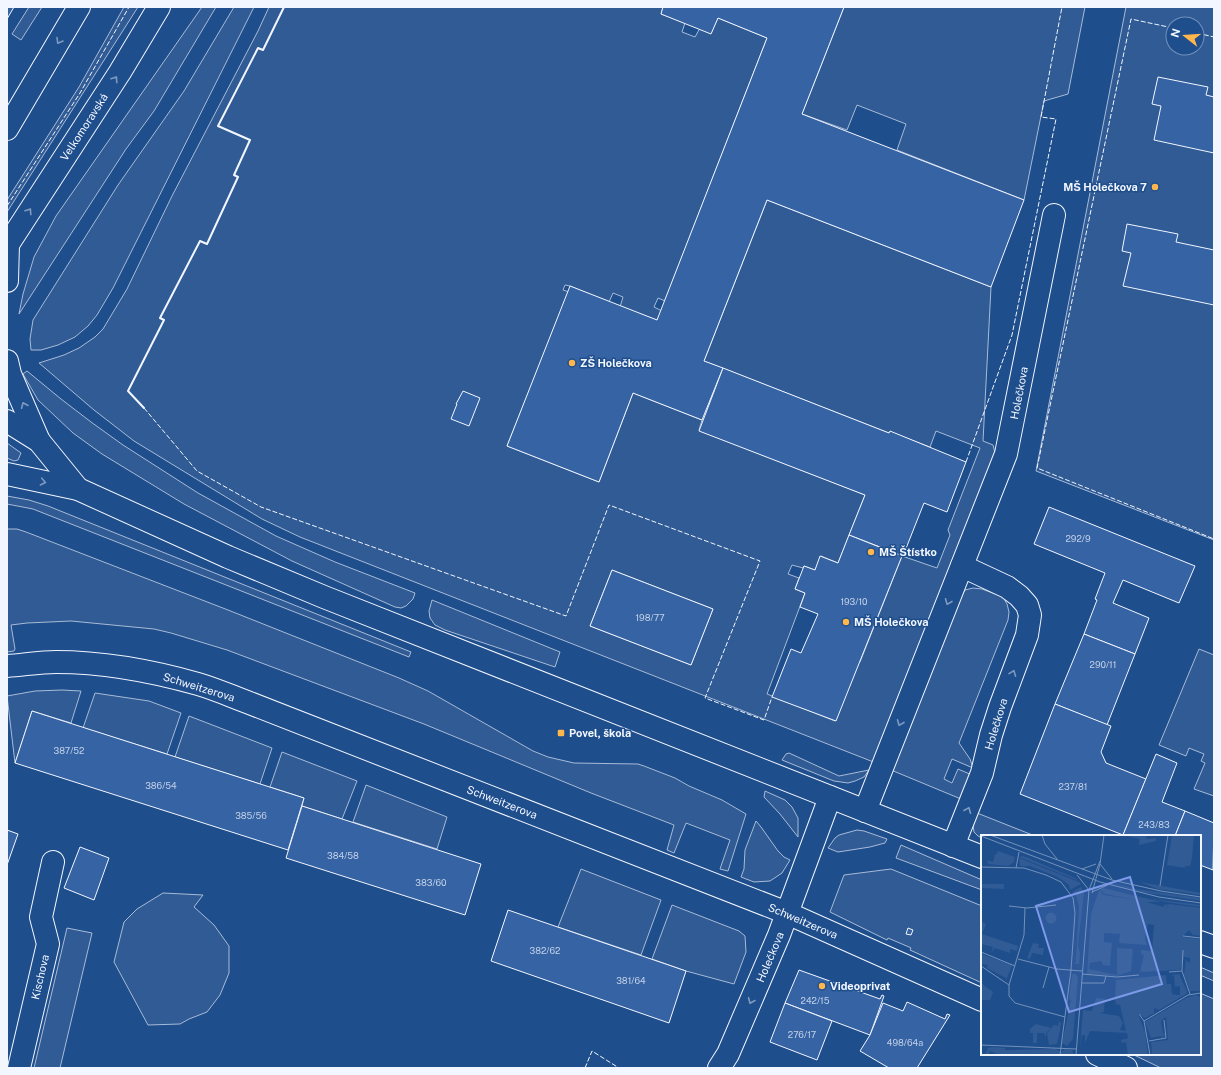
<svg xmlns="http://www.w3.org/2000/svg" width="1221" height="1075" font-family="'Public Sans',sans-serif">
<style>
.built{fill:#305b95;stroke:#a8bbd7;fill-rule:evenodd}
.building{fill:#3563a3;stroke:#f2f6ff}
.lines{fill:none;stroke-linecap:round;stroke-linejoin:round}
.street-casing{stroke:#f2f6ff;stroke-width:24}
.secondary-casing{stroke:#f2f6ff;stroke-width:24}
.primary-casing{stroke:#f2f6ff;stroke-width:24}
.street{stroke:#1f4e8c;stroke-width:22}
.secondary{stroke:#1f4e8c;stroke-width:22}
.primary{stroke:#1f4e8c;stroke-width:22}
.fence{stroke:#f2f6ff;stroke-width:1;stroke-dasharray:5 2;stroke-linecap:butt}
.wall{stroke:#f2f6ff;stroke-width:2}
.oneway{stroke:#7e9ac0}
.poi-dot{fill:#ffb74d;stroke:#1f4e8c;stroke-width:1.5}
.labels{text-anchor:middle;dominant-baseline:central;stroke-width:3;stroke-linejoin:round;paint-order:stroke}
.number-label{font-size:9px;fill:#c3d1e8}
.street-label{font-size:11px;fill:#f2f6ff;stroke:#1f4e8c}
.poi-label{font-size:11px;font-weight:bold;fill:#f2f6ff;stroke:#1f4e8c;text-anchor:start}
.inset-road{fill:none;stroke:#7391ba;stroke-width:1}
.view{fill:#7d9aea;fill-opacity:0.15;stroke:#7d9aea;stroke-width:2}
.inset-edge{fill:none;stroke:#f2f6ff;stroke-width:2}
</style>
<rect width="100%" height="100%" fill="#1f4e8c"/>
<g class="built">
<path d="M 29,7 L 42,7 L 21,40 L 12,34 Z"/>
<path d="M 124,7 L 138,7 L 7,212 L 7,200 L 79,87 Z"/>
<path d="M 202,7 L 216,7 L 154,111 L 126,149 L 19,314 L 23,294 L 34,257 L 56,216 Z"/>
<path d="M 234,7 L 254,7 L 113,288 L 97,315 L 88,326 L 75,337 L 58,345 L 41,350 L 31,350 L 30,339 L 33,320 L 118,185 L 184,91 Z"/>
<path d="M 269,7 L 663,7 L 661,14 L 685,23 L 682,32 L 695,37 L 700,28 L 711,33 L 718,18 L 767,38 L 665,301 L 658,298 L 654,307 L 662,311 L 657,320 L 620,307 L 623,297 L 613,293 L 609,302 L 570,286 L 565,285 L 563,290 L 569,292 L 507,446 L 599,482 L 633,393 L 702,420 L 699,430 L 865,495 L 838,563 L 821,556 L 815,570 L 804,566 L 803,568 L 792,565 L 788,574 L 799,578 L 795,589 L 805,593 L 767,694 L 835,721 L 859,662 L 860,662 L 902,556 L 937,568 L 950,535 L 948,530 L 980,448 L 936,431 L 930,447 L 890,432 L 889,433 L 704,361 L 767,200 L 991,287 L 983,441 L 993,445 L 995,453 L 876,763 L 300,537 L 262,519 L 134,441 L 94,410 L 39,363 L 64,355 L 79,348 L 95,337 L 103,329 L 127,289 L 172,196 L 258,31 ZM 612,570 L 713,609 L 691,665 L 590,626 Z"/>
<path d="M 844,7 L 1085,7 L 1068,94 L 1044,101 L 1024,200 L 897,150 L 906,124 L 857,105 L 847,130 L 802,114 Z"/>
<path d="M 1126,7 L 1214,7 L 1214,540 L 1036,471 ZM 1173,24 L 1197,24 L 1197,48 L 1173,48 Z"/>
<path d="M 27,371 L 61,399 L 91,422 L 123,445 L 198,493 L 276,536 L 335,562 L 415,593 L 413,599 L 406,606 L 401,608 L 395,607 L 292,561 L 184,504 L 102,454 L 73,433 L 38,400 L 23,374 Z"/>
<path d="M 7,443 L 21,453 L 18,460 L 14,461 L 7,458 Z"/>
<path d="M 7,496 L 29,500 L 48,506 L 411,652 L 409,657 L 33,509 L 7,504 Z"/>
<path d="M 7,529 L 17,529 L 26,532 L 228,610 L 399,678 L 428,691 L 533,751 L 548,757 L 574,763 L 638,764 L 644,766 L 675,778 L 689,786 L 722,800 L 746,814 L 728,871 L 720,869 L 730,840 L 686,823 L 674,853 L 667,850 L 674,825 L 591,793 L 424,724 L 227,650 L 171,633 L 154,629 L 71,621 L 27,623 L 11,625 L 15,649 L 14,651 L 7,652 Z"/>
<path d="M 973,588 L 982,589 L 1003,597 L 1007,604 L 1009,612 L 1008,620 L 959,743 L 970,759 L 973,768 L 952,759 L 944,779 L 952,783 L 958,769 L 972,775 L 961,799 L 891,770 L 960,598 L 965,590 Z"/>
<path d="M 432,600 L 560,652 L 555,667 L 445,630 L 435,625 L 430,618 L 429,611 Z"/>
<path d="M 1199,649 L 1214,655 L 1214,796 L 1194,789 L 1205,763 L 1201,761 L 1204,754 L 1189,748 L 1186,756 L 1159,745 Z"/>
<path d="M 62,690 L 81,691 L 71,723 L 32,711 L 15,763 L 7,696 L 35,691 Z"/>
<path d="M 95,693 L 149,701 L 181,713 L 167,754 L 83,728 Z"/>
<path d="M 189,716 L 272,748 L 260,784 L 175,757 Z"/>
<path d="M 282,752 L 357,781 L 342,819 L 302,806 L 304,798 L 270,787 Z"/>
<path d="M 789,753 L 839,776 L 869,770 L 864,777 L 855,781 L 848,783 L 834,781 L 782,760 L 786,754 Z"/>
<path d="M 366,785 L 447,817 L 437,849 L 353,822 Z"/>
<path d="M 765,791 L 785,800 L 792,807 L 798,818 L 798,837 L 780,814 L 764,797 Z"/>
<path d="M 977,813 L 1035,836 L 982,836 L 982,838 L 978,836 L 974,832 L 973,825 Z"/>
<path d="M 756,821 L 761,827 L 778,851 L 784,857 L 790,860 L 782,873 L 770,881 L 754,882 L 741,877 L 744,869 L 745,850 Z"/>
<path d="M 857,830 L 864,831 L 887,839 L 885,843 L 870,847 L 838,852 L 828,848 L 835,838 L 839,835 Z"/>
<path d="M 901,845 L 982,880 L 982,890 L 896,858 Z"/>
<path d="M 581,869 L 661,900 L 641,955 L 558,927 Z"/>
<path d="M 891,869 L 982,906 L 982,983 L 910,950 L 911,948 L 909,947 L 888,938 L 887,940 L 830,912 L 844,875 Z"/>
<path d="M 163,893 L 203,895 L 194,907 L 214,925 L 229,946 L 229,973 L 220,995 L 207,1012 L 189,1019 L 180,1024 L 148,1025 L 114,962 L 124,922 L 137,909 Z"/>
<path d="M 672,905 L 739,931 L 745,936 L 746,952 L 734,984 L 686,971 L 652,959 Z"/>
<path d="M 67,928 L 92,933 L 60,1068 L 34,1068 Z"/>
<path d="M 1200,967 L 1214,973 L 1214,981 L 1200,975 Z"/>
<path d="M 1200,993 L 1214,999 L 1214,1068 L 1161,1068 L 1132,1054 L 1200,1054 Z"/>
</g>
<g class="building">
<path d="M 7,7 L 14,7 L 7,19 Z"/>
<path d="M 663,7 L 844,7 L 802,114 L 1024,200 L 991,287 L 767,200 L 704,361 L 723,368 L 702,420 L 633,393 L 599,482 L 507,446 L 570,286 L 657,320 L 767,38 L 718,18 L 711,34 L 661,14 Z"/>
<path d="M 1158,77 L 1208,87 L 1206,95 L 1214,97 L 1214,153 L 1154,140 L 1161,106 L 1152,104 Z"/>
<path d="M 1127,224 L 1178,234 L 1176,242 L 1214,250 L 1214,305 L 1123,286 L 1131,253 L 1122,251 Z"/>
<path d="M 723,368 L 889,433 L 890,431 L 966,462 L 947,512 L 924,503 L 903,556 L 849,535 L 865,495 L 699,431 Z"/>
<path d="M 463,391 L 480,398 L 469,426 L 451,419 L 457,404 L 456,404 Z"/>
<path d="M 1049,507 L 1195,566 L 1179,603 L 1123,580 L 1113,603 L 1149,618 L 1135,654 L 1084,634 L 1097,600 L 1095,599 L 1105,573 L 1034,544 Z"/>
<path d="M 849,535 L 902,556 L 836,721 L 772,697 L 791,649 L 801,653 L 818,614 L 800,607 L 805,593 L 795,589 L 804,566 L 815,570 L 820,556 L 838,563 Z"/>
<path d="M 612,570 L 713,609 L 691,665 L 590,626 Z"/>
<path d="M 1084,634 L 1135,654 L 1107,725 L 1055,704 Z"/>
<path d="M 1055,704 L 1111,726 L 1101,752 L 1106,763 L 1146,779 L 1123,835 L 1020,794 Z"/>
<path d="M 32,711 L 304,798 L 288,850 L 15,763 Z"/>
<path d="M 1156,754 L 1177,763 L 1162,802 L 1185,811 L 1175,836 L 1126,836 L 1123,835 Z"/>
<path d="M 302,806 L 481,864 L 465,915 L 286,858 Z"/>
<path d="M 1185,811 L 1214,823 L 1213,870 L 1200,865 L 1200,836 L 1175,836 Z"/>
<path d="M 7,830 L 18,834 L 7,865 Z"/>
<path d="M 80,847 L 109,858 L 94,900 L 64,888 Z"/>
<path d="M 508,910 L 686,971 L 669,1023 L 491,961 Z"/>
<path d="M 908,928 L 913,930 L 911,935 L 906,934 Z"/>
<path d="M 799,970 L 880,999 L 882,995 L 884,996 L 870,1035 L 785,1003 Z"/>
<path d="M 907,1002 L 945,1019 L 947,1014 L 950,1015 L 917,1068 L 889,1068 L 860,1051 L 870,1035 L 883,1003 L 903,1011 Z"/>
<path d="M 785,1003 L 832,1021 L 817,1060 L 770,1042 Z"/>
</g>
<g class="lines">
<g class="street-casing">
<g id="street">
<path d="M 7,666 C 23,665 40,662 56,662 C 104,662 152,671 198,684 C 215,689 231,696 247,702 L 787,913 L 982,1000"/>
<path d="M 865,811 L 1006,454 L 1054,215"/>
<path d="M 953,846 L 982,773 L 991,735 L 1000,707 L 1027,635 L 1030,615 L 1027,605 L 1019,596 L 1007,587 L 962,566"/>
<path d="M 1097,1054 L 1126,1068"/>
<path d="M 19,1068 L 48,944 L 41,917 L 53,862"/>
<path d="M 719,1068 L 728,1054 L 779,935 L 830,797"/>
</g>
</g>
<g class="secondary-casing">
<g id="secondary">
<path d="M 7,421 L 39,441 L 78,489"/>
<path d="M 7,474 L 78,489 L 228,557 L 324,597 L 982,857"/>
<path d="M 1200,942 L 1214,947"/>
</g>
</g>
<g class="primary-casing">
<g id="primary">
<path d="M 7,129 L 79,7"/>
<path d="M 7,246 L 120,72 L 159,7"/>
<path d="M 7,281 L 8,244"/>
<path d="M 7,361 L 10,374 L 39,441"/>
</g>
</g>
<use href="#street" class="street"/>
<use href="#secondary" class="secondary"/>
<use href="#primary" class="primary"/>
<g class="fence">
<path d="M 1173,28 L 1131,19 L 1037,468 L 1214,539"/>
<path d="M 1197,33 L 1214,37"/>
<path d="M 7,206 L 80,93 L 129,7"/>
<path d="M 144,408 L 197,471 L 261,507 L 566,616 L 609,505 L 760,561 L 705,698 L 764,720 L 772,697"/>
<path d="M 966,462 L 1012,335 L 1056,119 L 1041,117 L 1062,7"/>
<path d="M 585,1068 L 592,1051 L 619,1068"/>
</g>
<path class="wall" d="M 144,408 L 128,391 L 164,320 L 160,318 L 200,241 L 207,244 L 238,177 L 234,175 L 250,140 L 218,126 L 258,48 L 263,50 L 284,7"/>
</g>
<defs><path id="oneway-chevron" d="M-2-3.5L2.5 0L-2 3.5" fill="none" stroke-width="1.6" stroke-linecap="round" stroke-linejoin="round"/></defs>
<g class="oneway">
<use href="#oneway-chevron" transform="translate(59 41) rotate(120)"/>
<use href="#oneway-chevron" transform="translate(115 79) rotate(-57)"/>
<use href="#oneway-chevron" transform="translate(29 211) rotate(-57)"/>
<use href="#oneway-chevron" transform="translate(24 405) rotate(-113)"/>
<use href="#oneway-chevron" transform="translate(43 482) rotate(12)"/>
<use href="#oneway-chevron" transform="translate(948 602) rotate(112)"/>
<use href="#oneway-chevron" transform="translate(1013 673) rotate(-69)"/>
<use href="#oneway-chevron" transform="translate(900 723) rotate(112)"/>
<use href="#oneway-chevron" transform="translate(968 810) rotate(-68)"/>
<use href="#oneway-chevron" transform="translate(751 1001) rotate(113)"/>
</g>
<g class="poi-dot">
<circle cx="1155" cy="187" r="4"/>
<circle cx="572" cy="363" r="4"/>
<circle cx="871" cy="552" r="4"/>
<circle cx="846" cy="622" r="4"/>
<rect x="557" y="729" width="8" height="8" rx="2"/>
<circle cx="822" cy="986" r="4"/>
</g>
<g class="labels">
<g class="number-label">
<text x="1078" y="538">292/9</text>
<text x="854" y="601">193/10</text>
<text x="650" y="617">198/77</text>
<text x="1103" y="664">290/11</text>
<text x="69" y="750">387/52</text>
<text x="161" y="785">386/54</text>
<text x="1073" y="786">237/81</text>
<text x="251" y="815">385/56</text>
<text x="1154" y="824">243/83</text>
<text x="343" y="855">384/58</text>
<text x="431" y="882">383/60</text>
<text x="545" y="950">382/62</text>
<text x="631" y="980">381/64</text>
<text x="815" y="1000">242/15</text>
<text x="802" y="1034">276/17</text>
<text x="905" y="1042">498/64a</text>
</g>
<g class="street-label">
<text transform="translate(84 127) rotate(-57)">Velkomoravská</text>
<text transform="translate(1019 393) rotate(-79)">Holečkova</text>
<text transform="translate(199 687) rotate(17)">Schweitzerova</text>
<text transform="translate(996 724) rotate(-73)">Holečkova</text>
<text transform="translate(502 802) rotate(21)">Schweitzerova</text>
<text transform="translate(803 921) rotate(23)">Schweitzerova</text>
<text transform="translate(770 957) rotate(-67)">Holečkova</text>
<text transform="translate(40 977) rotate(-77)">Kischova</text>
</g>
<g class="poi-label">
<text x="1147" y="187" text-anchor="end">MŠ Holečkova 7</text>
<text x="580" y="363">ZŠ Holečkova</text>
<text x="879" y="552">MŠ Štístko</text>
<text x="854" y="622">MŠ Holečkova</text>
<text x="569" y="733">Povel, škola</text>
<text x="830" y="986">Videoprivat</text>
</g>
</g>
<g transform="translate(981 835)">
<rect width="220" height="220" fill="#1f4e8c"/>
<path d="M 142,0 L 165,0 L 166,4 L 175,3 L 175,6 L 158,10 L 159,4 ZM 191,0 L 213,0 L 211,23 L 209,31 L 204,31 L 204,33 L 186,30 ZM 17,16 L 34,22 L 33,27 L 27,31 L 7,29 L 6,25 L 12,27 L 14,19 L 15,20 ZM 42,21 L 94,43 L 98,46 L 38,22 ZM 38,23 L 98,47 L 100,49 L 89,55 L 88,50 L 77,42 L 49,31 L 39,31 ZM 120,45 L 155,54 L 220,63 L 220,66 L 161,57 ZM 159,47 L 220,58 L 220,60 L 177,54 ZM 0,49 L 23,49 L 23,54 L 0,53 ZM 100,52 L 103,58 L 97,110 L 99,119 L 98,129 L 92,129 L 95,128 L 95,124 L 92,124 L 95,123 L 98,72 L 95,60 L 91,57 ZM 122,53 L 180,67 L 165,67 L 183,72 L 183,70 L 187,69 L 185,73 L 188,69 L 220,73 L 220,101 L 212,100 L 208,95 L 201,102 L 220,104 L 220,156 L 209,156 L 203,139 L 205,125 L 209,128 L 209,123 L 203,122 L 199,135 L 159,137 L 163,120 L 160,119 L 160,115 L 171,116 L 173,90 L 167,89 L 164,103 L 166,110 L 138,108 L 139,99 L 123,98 L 123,107 L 131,108 L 129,131 L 122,130 L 120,126 L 109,128 L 108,134 L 136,140 L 136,113 L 152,114 L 150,136 L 136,141 L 106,139 L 110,79 L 118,55 L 123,60 L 161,66 L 124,59 L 119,55 ZM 164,63 L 220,70 L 220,72 L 191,68 ZM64.5 83a5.5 5.5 0 1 1 11 0a5.5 5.5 0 1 1-11 0ZM 0,86 L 5,89 L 1,99 L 37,111 L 36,116 L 29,114 L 29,118 L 14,113 L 10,118 L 12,112 L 0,109 ZM 52,108 L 58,109 L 57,113 L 63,113 L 62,120 L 51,118 L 49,124 L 46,123 ZM 0,119 L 31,130 L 25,146 L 25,143 L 6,133 L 7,130 L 1,129 ZM 91,139 L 95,139 L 97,143 L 92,204 L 86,211 L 81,208 L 90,165 L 88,164 ZM 198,139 L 206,156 L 205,159 L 178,175 L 173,173 L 173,178 L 164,183 L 157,179 L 164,197 L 167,220 L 147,220 L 145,207 L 141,208 L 140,205 L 147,203 L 146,198 L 109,196 L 104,208 L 104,200 L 101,200 L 99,213 L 102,175 L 111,176 L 115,163 L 124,164 L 123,177 L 119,178 L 138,181 L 142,188 L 139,195 L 145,196 L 139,170 L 135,169 L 134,165 L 135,145 L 185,140 L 186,149 L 190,149 L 191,159 L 196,160 L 199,160 L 199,151 L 194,152 L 193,141 L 190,140 ZM 0,148 L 12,157 L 9,165 L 0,165 ZM 215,160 L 220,162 L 220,220 L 171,220 L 170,207 L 187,205 L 185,182 L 180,186 L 182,198 L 185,199 L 181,203 L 180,201 L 170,203 L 164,187 L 205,163 ZM 75,184 L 80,188 L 79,195 L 73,194 L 79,195 L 76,209 L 68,210 L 66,198 L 73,190 L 77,191 L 78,187 ZM 55,189 L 70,193 L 65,198 L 65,203 L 63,198 L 56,198 L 56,208 L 52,208 L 52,198 L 49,198 L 49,194 ZM 12,212 L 24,213 L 24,215 L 75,214 L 80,217 L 84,214 L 91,215 L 93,220 L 19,220 L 9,216 L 7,220 L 4,220 L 7,213 Z" fill="#305b95"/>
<path class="inset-road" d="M 9,0 L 131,45 L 180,56 L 220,62M 61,0 L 64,9 L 76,24M 0,1 L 119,47 L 178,62 L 220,68M 119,29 L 131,44M 0,32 L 43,33 L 65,40 L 80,47 L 92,63 L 94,78 L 90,135 L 79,220M 35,33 L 38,17M 101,34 L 115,29M 96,40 L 108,55M 179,51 L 187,0M 111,57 L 127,50M 111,58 L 119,29 L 123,0M 28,71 L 46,73 L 75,70M 44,73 L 43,100 L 28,150 L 28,161 L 34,168 L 84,182M 202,101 L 220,103M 202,115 L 201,136 L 209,159M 0,117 L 34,131M 37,124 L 76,134 L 101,136M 0,131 L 28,150M 188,137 L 201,136M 101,139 L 136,142 L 158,140M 100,148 L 123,148 L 125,141M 62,153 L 68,132M 158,179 L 163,186 L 169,220M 163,186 L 207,160 L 220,158M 168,206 L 185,203 L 183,185M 0,210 L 95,214M 95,220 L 108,55 L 119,26"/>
<path class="view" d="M 149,42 L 181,149 L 88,177 L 55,71 Z"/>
<rect width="220" height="220" class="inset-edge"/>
</g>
<rect width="1221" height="1075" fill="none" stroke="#f2f6ff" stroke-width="16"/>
<g transform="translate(1185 36) rotate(287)"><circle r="19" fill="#1f4e8c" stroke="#7391ba"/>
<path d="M0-3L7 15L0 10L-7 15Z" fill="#ffb74d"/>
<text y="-6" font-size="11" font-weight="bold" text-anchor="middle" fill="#f2f6ff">N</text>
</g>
</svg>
